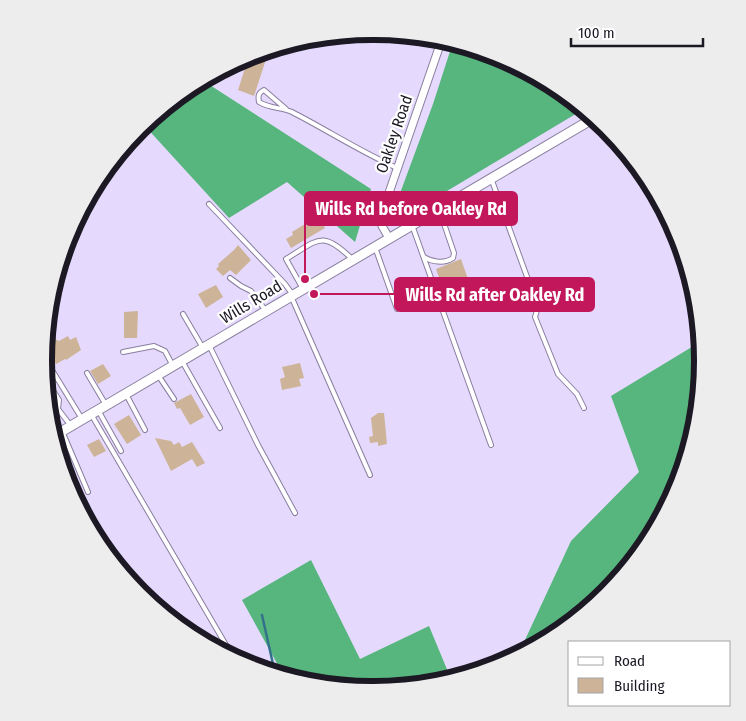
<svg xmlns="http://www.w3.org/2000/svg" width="746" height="721" font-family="'Fira Sans Condensed',sans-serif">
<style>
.forest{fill:#57b57e}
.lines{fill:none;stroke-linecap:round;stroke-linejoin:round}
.stream{stroke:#34728c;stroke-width:2.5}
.building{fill:#cdb397}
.service-casing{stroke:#897e9e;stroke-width:6}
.minor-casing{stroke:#897e9e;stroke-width:9}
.tertiary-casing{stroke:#897e9e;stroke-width:11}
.service{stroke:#fff;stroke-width:4}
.minor{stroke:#fff;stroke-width:7}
.tertiary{stroke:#fff;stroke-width:9}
.labels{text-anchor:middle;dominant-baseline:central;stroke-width:4.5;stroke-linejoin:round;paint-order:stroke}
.street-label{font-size:16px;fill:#1c1824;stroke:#fff}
.rim{fill:none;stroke:#1c1824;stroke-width:6}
.leader{fill:none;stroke:#c2185b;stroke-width:2}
.callout-dot{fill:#c2185b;stroke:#fff;stroke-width:2}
.callout{fill:#c2185b;stroke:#c2185b;stroke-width:2}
.callout-label{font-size:18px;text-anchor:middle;font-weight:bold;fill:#fff}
</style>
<rect width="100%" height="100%" fill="#e5dafd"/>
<g class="forest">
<path d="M 453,42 L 499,56 L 556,87 L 584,109 L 402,218 L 398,219 L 395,215 L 399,196 L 433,104 Z"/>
<path d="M 202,80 L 371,189 L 355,242 L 287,182 L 229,218 L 144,125 L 190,87 Z"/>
<path d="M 700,342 L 702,361 L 696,425 L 677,487 L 647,544 L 606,594 L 556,634 L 518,655 L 571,541 L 639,472 L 611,396 Z"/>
<path d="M 311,560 L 360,659 L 429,626 L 451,679 C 401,694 333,691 284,676 L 242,600 Z"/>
</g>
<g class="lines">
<path class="stream" d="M 262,615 L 275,673"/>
</g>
<g class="building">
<path d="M 269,50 L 254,96 L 238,90 L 249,56 Z"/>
<path d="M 318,216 L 325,228 L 291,248 L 286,239 L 293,235 L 292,232 Z"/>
<path d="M 238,245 L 251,260 L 236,275 L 230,270 L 223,276 L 216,269 L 219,266 L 218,264 L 234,250 Z"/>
<path d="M 461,259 L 469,282 L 444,291 L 436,269 Z"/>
<path d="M 216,285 L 223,297 L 206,308 L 198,294 Z"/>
<path d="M 138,311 L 137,338 L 124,338 L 124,312 Z"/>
<path d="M 68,336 L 70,340 L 76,337 L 81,350 L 66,360 L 65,359 L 56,364 L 48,351 L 50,351 L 47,345 L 55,339 L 59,341 Z"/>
<path d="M 300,363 L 304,378 L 299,379 L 301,386 L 282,390 L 280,379 L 285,377 L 282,367 Z"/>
<path d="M 103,364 L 111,376 L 98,384 L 90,371 Z"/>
<path d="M 191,394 L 204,417 L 190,425 L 180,408 L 177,409 L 174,403 Z"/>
<path d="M 378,413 L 384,413 L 387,444 L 378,446 L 378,442 L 370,443 L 369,437 L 373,436 L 371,418 Z"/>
<path d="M 129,415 L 141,435 L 127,444 L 114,424 Z"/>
<path d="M 155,438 L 171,441 L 174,445 L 179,442 L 182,447 L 192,442 L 205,463 L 197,467 L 192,459 L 171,471 Z"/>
<path d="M 99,439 L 106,451 L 94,457 L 87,445 Z"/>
</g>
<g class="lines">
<g class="service-casing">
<g id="service">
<path d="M 286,109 L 264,90 C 258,93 258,96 259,102 C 271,109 281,107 292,112 C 327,130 361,152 397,168"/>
<path d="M 491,178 L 538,307 L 535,317 L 558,374 L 577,394 L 584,408"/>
<path d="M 209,204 L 285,284 L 293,295"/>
<path d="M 412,225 L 491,445"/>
<path d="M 375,247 L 397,309"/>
<path d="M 424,257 C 432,262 444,264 453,258 L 454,253 L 439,209"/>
<path d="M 230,278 L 241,286 L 251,291 L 266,311"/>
<path d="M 303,289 L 286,259 C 318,240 322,229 352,259"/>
<path d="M 291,296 L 370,475"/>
<path d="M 183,314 L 203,348"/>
<path d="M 209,345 L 258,445 L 295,513"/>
<path d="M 123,352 L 154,346 L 165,351 L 173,366"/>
<path d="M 44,357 L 82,419"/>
<path d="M 182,361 L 220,428"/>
<path d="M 87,373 L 106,405"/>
<path d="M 158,375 L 174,399"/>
<path d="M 46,379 L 59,400 L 58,409"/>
<path d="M 126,394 L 145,430"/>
<path d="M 98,410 L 121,451"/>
<path d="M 49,413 L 58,409 L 71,426"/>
<path d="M 91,414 L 233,657"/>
<path d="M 62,431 L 88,492"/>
</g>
</g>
<g class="minor-casing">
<path id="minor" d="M 389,238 L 382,226 L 382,213 L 442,39"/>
</g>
<g class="tertiary-casing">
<path id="tertiary" d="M 54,436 L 594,118"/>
</g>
<use href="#service" class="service"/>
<use href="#minor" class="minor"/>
<use href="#tertiary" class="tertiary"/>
</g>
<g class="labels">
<g class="street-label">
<text transform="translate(394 134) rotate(-71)">Oakley Road</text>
<text transform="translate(251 302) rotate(-31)">Wills Road</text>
</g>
</g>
<path d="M0 0H746V721H0ZM372 40H374A320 320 0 0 1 694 360V361A320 320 0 0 1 374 681H372A320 320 0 0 1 52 361V360A320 320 0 0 1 372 40Z" fill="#ededed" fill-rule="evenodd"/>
<path class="rim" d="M372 40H374A320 320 0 0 1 694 360V361A320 320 0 0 1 374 681H372A320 320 0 0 1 52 361V360A320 320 0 0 1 372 40Z"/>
<path class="leader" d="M305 279L305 209M314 294L395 294"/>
<g class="callout-dot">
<circle cx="305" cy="279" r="5"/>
<circle cx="314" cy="294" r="5"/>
</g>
<g class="callout">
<rect x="305" y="192" width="212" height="33" rx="5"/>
<rect x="395" y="278" width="199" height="33" rx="5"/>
</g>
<g class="callout-label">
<text x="411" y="215">Wills Rd before Oakley Rd</text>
<text x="495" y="301">Wills Rd after Oakley Rd</text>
</g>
<rect x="568" y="641" width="162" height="65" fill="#ffffff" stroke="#a4a3a7"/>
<rect x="578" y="657" width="25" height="8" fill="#ffffff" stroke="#a4a3a7"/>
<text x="614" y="666" font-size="15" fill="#1c1824">Road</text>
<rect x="578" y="678" width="25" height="15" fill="#cdb397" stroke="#a4a3a7"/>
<text x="614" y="691" font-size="15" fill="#1c1824">Building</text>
<path d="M571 38v8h132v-8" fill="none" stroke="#1c1824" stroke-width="2.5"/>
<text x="578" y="38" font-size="15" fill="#1c1824" stroke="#ffffff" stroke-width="4" paint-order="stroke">100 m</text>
</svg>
